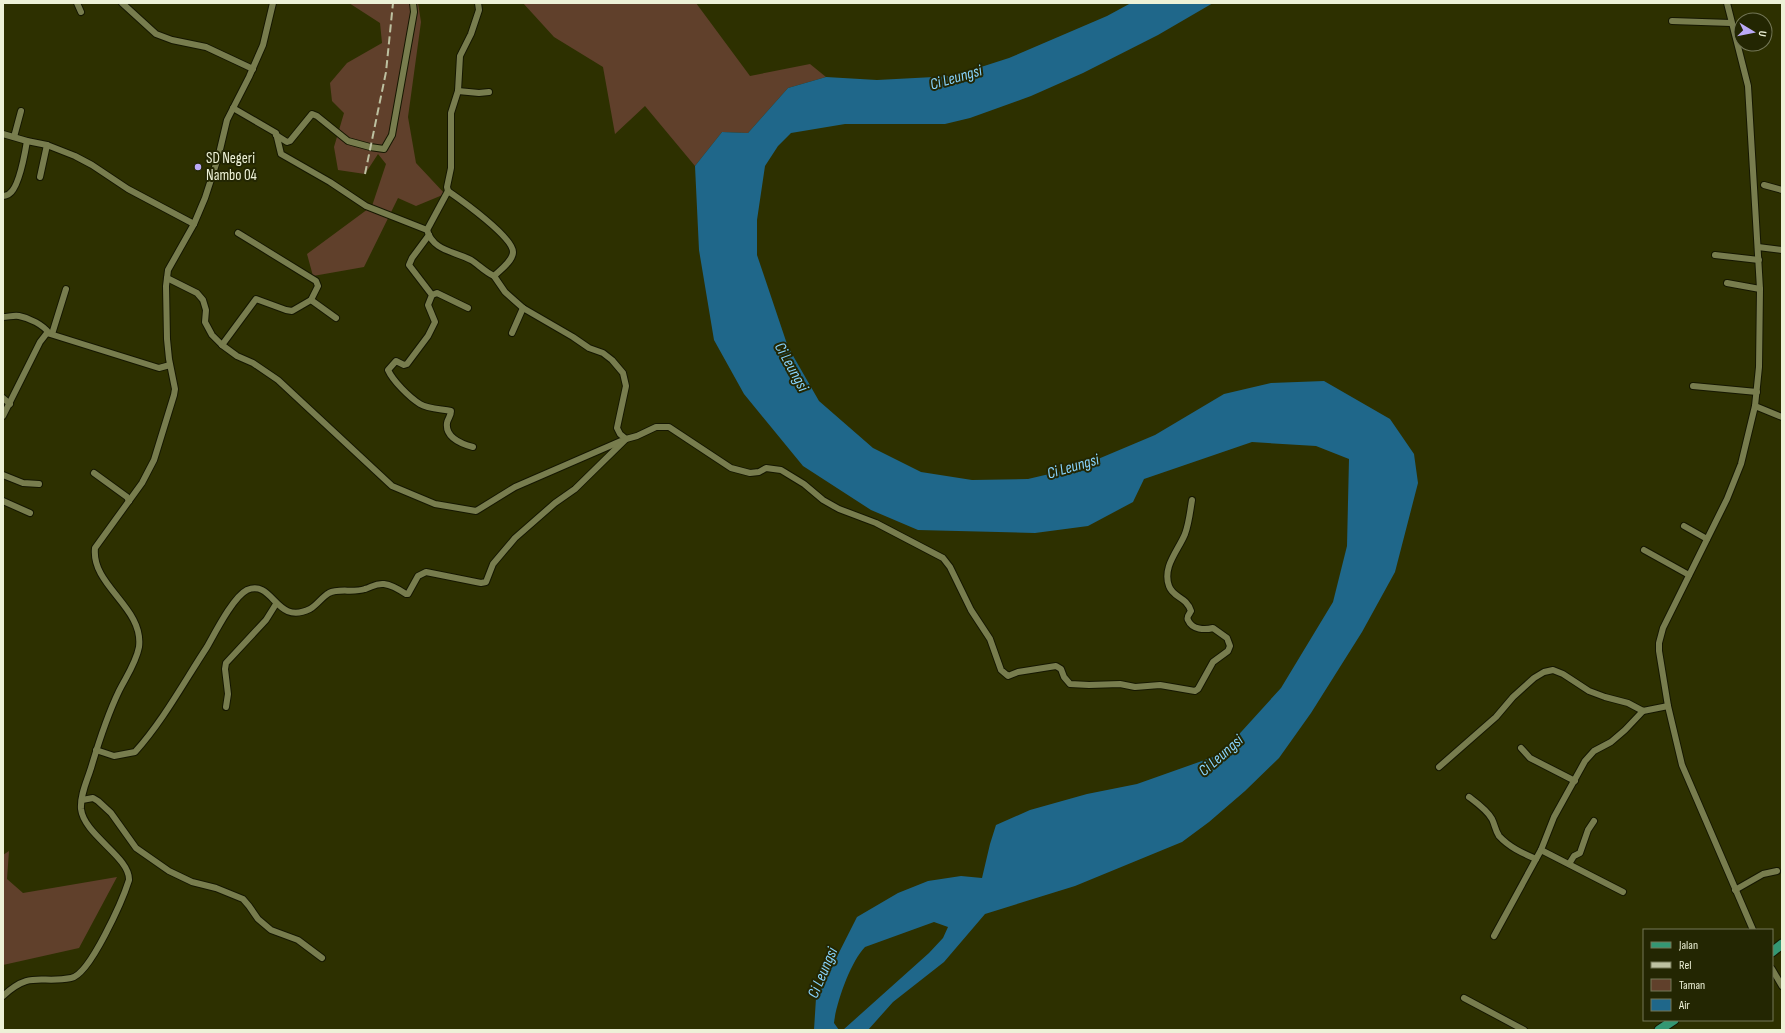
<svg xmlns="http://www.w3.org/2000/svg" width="1785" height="1033" font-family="'Sofia Sans Condensed',sans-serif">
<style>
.green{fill:#60402b}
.water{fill:#1f678a}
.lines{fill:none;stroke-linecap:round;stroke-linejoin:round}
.street-casing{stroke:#151701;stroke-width:8}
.primary-casing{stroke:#151701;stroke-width:11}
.street{stroke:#787d4e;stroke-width:6}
.primary{stroke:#349773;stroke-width:9}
.rail{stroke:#bdc1a1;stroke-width:2;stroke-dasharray:8 4;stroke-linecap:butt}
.poi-dot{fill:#bbaaf6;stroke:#232602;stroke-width:1.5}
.labels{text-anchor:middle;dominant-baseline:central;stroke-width:4;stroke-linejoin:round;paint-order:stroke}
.poi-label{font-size:15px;fill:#edf1d7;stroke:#232602;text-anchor:start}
.water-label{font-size:16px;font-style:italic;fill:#88d3fc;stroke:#232602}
</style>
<rect width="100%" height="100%" fill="#2d3000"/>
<g class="green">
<path d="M 349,3 L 418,3 L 421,22 L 408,117 L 416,163 L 445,194 L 416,206 L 398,198 L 364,267 L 313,276 L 307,254 L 372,206 L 386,164 L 378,154 L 365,174 L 338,170 L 334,147 L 344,113 L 332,101 L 330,83 L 347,63 L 382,43 L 380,23 Z"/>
<path d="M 523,3 L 696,3 L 750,76 L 810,64 L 826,77 L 788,88 L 748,133 L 722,132 L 695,166 L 645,106 L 615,134 L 603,67 L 554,37 Z"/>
<path d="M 9,851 L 7,879 L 23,893 L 117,877 L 79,948 L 3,965 L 3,855 Z"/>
</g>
<path class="water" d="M 1131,3 L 1213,3 L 1158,35 L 1083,73 L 1031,96 L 970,118 L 945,124 L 845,124 L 791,133 L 778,146 L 765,166 L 757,220 L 757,255 L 788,347 L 819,401 L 873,448 L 921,472 L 972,480 L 1028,479 L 1079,467 L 1155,435 L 1224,394 L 1271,383 L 1324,381 L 1390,419 L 1414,454 L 1418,483 L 1395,572 L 1362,632 L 1311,713 L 1279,758 L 1245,791 L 1209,822 L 1182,842 L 1075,886 L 985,914 L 944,962 L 893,1002 L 868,1030 L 843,1030 L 929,953 L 943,938 L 948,927 L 934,922 L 865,947 C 851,961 836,1003 834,1023 L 839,1030 L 814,1030 L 816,998 L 857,917 L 898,893 L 928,881 L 961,876 L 982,878 L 990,844 L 996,825 L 1030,810 L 1087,794 L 1137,784 L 1216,756 L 1228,755 L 1232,742 L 1281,688 L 1333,602 L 1347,546 L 1349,459 L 1316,446 L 1252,442 L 1144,479 L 1133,502 L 1088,526 L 1035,533 L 918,530 L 871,510 L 803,466 L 744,394 L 714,340 L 699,250 L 695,166 L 722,132 L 748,133 L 788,88 L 826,77 L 877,80 L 953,76 L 1009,58 L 1107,16 Z"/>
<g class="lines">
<g class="street-casing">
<g id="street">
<path d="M 77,3 L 81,12"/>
<path d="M 122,3 L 156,34 L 172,40 L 206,47 L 253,69"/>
<path d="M 478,3 L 479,10 L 471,34 L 460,56 L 458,91 L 451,113 L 451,168 L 447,187 L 448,191 C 461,200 513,237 513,252 C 513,261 500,270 494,276 L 505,292 L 523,308 L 573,337 L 589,348 L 603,353 L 612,360 L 623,373 L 626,386 L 617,428 L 620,434 L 626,439 L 637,436 L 656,427 L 669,427 L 731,468 L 750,473 L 759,472 L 766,468 L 781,470 L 804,484 L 823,500 L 839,509 L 876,523 L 943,558 L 950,567 L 971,610 L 990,639 L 1001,670 L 1008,676 L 1018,672 L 1056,666 L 1061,669 L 1064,677 L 1070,684 L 1089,685 L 1120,684 L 1135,687 L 1160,685 L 1195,691 L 1198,689 L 1213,662 L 1228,651 L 1230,646 L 1227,638 L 1213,628 C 1205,630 1192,630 1188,620 C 1186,617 1190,613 1191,611 C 1186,596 1173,598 1169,586 C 1162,567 1178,551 1185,534 C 1189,523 1190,512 1192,500"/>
<path d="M 1727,3 L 1748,86 L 1760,289 L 1759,367 L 1755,406 L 1741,464 L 1727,499 L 1663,628 L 1659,643 L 1659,651 L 1668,706 L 1682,765 L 1753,930"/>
<path d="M 1672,21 L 1731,23"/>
<path d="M 458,91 L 479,93 L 489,92"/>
<path d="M 233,108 L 276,133 L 281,154 L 330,182 L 366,206 L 427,230 C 433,251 454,251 471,260 C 479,265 485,272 494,276"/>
<path d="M 3,134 L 27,141 L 47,145 L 75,156 L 92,165 L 128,189 L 194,224"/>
<path d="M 276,135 L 287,142 L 290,141 L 312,114 L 317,116 L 348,141 L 370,147 L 384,149 L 392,135 L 414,12 L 413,3"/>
<path d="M 14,137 L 21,111"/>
<path d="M 40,177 L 47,145"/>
<path d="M 1764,185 L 1782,190"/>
<path d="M 3,196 C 4,196 8,195 9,194 C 19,188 25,153 27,141"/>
<path d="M 427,230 L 448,191"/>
<path d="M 238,233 L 316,281 L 318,286 L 311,300"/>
<path d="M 429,235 L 412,258 L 409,265 L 432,295 L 428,305 L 435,322 L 428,336 L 407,364 L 404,365 L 396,361 L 388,370 C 393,381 409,397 420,404 C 428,409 441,409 451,411 C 451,416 448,418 447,423 C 445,438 462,444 473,447"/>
<path d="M 1758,247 L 1782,250"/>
<path d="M 1715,255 L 1759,260"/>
<path d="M 167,278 L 197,293 L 203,300 L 206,310 L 205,322 L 212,335 L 222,345 L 237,356 L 253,363 L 278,380 L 392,486 L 435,504 L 476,511 L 515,487 L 621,441"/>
<path d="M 1727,283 L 1760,289"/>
<path d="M 432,295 L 437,293 L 468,308"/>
<path d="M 3,317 C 8,317 14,315 19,316 C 30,318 43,325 49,333"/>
<path d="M 512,333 L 523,308"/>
<path d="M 52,334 L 66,289"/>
<path d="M 222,345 L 256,299 L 286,310 L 292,311 L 311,300 L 336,318"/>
<path d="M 1693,386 L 1757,392"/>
<path d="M 3,398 L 10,404"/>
<path d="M 1755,406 L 1782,417"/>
<path d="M 3,416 L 40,342 L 47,333 L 159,368 L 170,365"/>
<path d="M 94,473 L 127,497 L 129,501"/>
<path d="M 3,475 L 23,483 L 39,484"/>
<path d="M 3,501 L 30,513"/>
<path d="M 1684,526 L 1707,539"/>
<path d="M 1644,550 L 1689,575"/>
<path d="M 226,707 L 228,694 L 225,669 L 226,663 L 266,620 L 276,604"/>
<path d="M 1521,748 L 1530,758 L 1575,781"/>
<path d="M 96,750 L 114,756 L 135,752 C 163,721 184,682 207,647 C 215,633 233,597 247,590 C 274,579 275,626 310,609 C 317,605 322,597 329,593 C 339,588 353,593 365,589 C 372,587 376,583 384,584 C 392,585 400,590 406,594 L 408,594 L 418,576 L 426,572 L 481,583 L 486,582 L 493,564 L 515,538 L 555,503 L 575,489 L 626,439"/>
<path d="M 1439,767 L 1496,717 L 1513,697 L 1534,678 L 1544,672 L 1553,670 L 1563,674 L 1589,691 L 1605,697 L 1628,703 L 1643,711 L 1668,706"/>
<path d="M 1469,797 C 1477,803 1487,810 1492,819 C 1495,825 1495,830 1499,836 C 1509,847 1522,853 1536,859"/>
<path d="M 82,800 L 93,798 L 98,801 L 111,813 L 136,848 L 169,871 L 192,882 L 216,888 L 243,899 L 249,906 L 258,919 L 271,930 L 298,940 L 322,958"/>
<path d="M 1541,850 L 1623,892"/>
<path d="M 1569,864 L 1574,856 L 1580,853 L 1588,830 L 1594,821"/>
<path d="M 1735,890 L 1763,874 L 1777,871"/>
<path d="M 1494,936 L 1541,850 L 1554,817 L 1585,761 L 1594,751 L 1611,742 L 1625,730 L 1643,711"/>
<path d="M 1772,969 L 1782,986"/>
<path d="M 3,996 C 31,970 40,984 71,978 C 90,975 123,899 129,880 C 130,857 84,835 81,809 C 80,795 87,781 91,768 C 99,741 107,716 119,691 C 126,677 136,663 139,647 C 144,607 91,586 95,548 L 142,483 L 154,460 L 174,395 L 175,389 L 169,359 L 167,339 L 166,286 L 168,270 L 194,224 L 205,198 L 218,158 L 227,120 L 249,77 L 263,45 L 273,3"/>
<path d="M 1464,998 L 1524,1030"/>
</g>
</g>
<g class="primary-casing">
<g id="primary">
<path d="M 1772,952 L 1782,944"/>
<path d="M 1659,1030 L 1674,1020"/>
</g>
</g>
<use href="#street" class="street"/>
<use href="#primary" class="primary"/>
<path class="rail" d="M 365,174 L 386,72 L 393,3"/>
</g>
<circle class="poi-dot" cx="198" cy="167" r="4"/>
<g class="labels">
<g class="poi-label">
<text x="206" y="158">SD Negeri<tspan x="206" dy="17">Nambo 04</tspan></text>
</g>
<g class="water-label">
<text transform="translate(956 78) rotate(-16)">Ci Leungsi</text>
<text transform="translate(791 367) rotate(61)">Ci Leungsi</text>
<text transform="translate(1073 467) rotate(-16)">Ci Leungsi</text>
<text transform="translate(1221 756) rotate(-41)">Ci Leungsi</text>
<text transform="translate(823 973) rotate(-67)">Ci Leungsi</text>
</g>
</g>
<rect width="1785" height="1033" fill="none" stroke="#edf1d7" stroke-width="8"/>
<rect x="1643" y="929" width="130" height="92" fill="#232602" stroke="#747757"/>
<rect x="1651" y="942" width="20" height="6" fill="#349773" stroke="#747757"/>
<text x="1679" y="949" font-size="12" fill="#edf1d7">Jalan</text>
<rect x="1651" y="962" width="20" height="6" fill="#bdc1a1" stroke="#747757"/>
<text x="1679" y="969" font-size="12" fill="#edf1d7">Rel</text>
<rect x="1651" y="979" width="20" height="12" fill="#60402b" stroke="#747757"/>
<text x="1679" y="989" font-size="12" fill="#edf1d7">Taman</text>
<rect x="1651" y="999" width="20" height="12" fill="#1f678a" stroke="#747757"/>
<text x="1679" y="1009" font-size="12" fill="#edf1d7">Air</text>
<g transform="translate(1753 32) rotate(100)"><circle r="19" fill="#232602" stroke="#747757"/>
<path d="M0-3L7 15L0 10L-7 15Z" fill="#bbaaf6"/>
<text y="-6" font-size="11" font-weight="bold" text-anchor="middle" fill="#edf1d7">U</text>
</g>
</svg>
